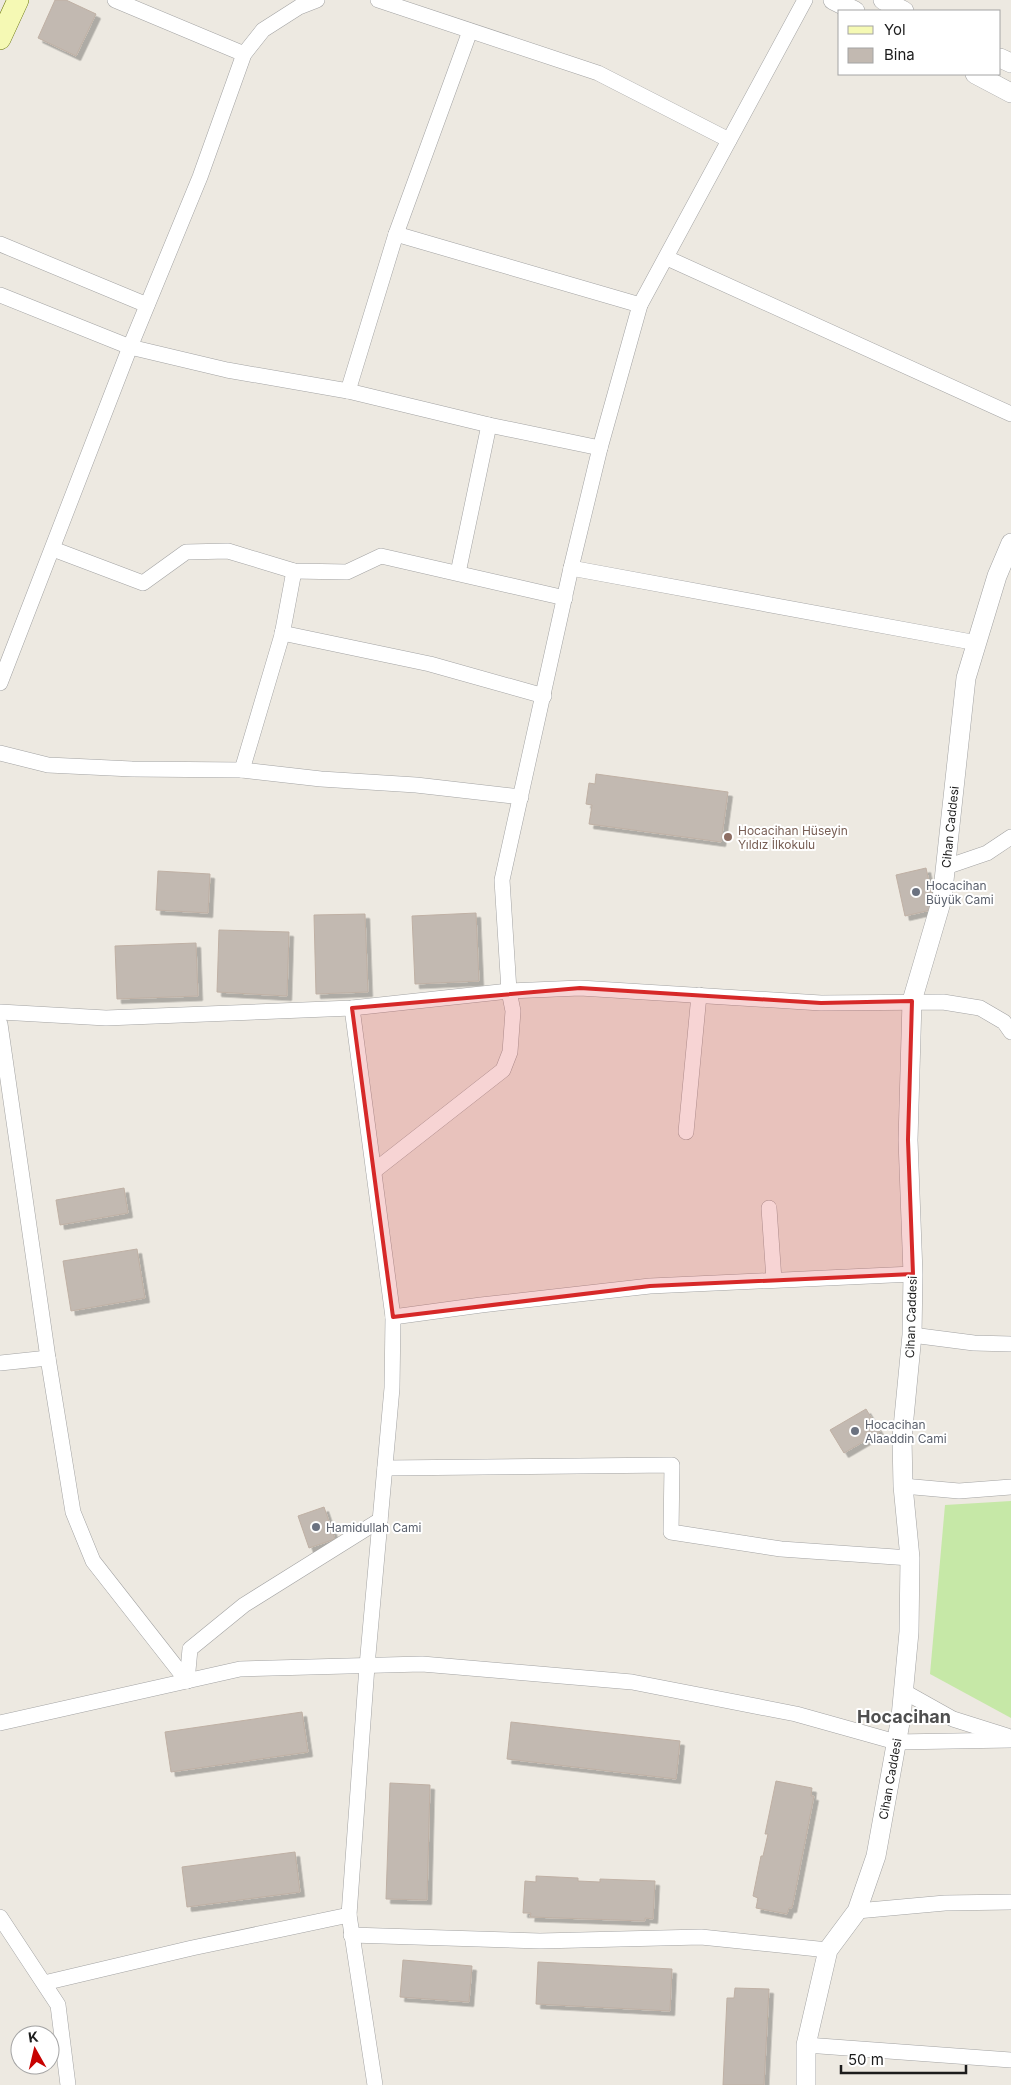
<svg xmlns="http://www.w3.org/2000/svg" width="1011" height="2085" font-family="Inter,sans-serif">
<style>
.grass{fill:#c6e8a7}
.building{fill:#c2b9b1;stroke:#bfb0a4;filter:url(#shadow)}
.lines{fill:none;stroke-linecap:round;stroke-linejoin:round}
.minor-casing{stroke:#a3a3a3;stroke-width:16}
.tertiary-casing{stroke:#a3a3a3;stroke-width:20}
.secondary-casing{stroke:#647105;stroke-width:22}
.minor{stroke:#fff;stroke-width:15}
.tertiary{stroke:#fff;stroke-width:19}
.secondary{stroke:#f5f9b4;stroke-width:21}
.marked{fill:#d62828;fill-opacity:0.2;stroke:#d62828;stroke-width:4;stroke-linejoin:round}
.education-dot{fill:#8d6e63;stroke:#fff;stroke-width:2}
.worship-dot{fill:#6b7280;stroke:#fff;stroke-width:2}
.labels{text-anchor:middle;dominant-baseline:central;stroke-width:4;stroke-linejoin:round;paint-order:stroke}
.street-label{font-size:12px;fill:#1c1c1c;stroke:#fff}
.education-label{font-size:12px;fill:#785e54;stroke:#fff;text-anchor:start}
.worship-label{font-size:12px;fill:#5b616d;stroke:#fff;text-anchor:start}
.district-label{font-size:18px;font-weight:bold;fill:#4f4f4f;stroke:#fff}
</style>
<defs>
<filter id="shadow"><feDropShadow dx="4.5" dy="4.5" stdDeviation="0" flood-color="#0004"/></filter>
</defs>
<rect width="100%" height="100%" fill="#ede9e1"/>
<path class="grass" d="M 1011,1501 L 1011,1718 L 930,1674 L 945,1505 Z"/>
<g class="building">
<path d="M 55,0 L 66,0 L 96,14 L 76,56 L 38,38 Z"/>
<path d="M 596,774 L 728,792 L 721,842 L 589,824 L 592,805 L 586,804 L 589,783 L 595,784 Z"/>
<path d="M 926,868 L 935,909 L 905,916 L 896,875 Z"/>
<path d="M 158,871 L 210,874 L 208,913 L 156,910 Z"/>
<path d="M 476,913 L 479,981 L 415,984 L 412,916 Z"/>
<path d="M 365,914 L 368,992 L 316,994 L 314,915 Z"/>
<path d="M 219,930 L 289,932 L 287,996 L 217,992 Z"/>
<path d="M 196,943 L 198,996 L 117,999 L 115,946 Z"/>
<path d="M 124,1188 L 128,1213 L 60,1225 L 56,1200 Z"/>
<path d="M 137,1249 L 145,1298 L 71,1311 L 63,1261 Z"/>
<path d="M 866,1409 L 880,1432 L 844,1453 L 830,1430 Z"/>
<path d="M 324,1507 L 335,1539 L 309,1548 L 298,1516 Z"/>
<path d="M 302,1712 L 308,1752 L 171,1772 L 165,1732 Z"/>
<path d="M 511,1722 L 680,1741 L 676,1779 L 507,1759 Z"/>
<path d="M 776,1781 L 812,1788 L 811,1796 L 814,1796 L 792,1908 L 789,1908 L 787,1914 L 756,1908 L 758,1898 L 753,1896 L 761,1856 L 763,1856 L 768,1834 L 765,1834 Z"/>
<path d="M 390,1783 L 430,1785 L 427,1900 L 386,1899 Z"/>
<path d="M 295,1852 L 300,1892 L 187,1907 L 182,1867 Z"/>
<path d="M 536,1876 L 578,1878 L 578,1881 L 600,1882 L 600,1879 L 655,1881 L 653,1919 L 645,1918 L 645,1921 L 530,1917 L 531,1913 L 523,1913 L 525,1881 L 536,1882 Z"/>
<path d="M 403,1960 L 472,1966 L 469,2002 L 400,1997 Z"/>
<path d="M 538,1962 L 672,1969 L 670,2011 L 536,2004 Z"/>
<path d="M 735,1988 L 769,1989 L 764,2085 L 723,2085 L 727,1998 L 734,1998 Z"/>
</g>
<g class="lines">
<g class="minor-casing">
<g id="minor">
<path d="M 115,0 L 244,54"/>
<path d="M 378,0 L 598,73 L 729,140"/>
<path d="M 396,234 L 640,305"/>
<path d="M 0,244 L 147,305"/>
<path d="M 667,258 L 1011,414"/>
<path d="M 0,295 L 130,347 L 227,370 L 348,391 L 489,425 L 600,448"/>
<path d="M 348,391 L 396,234 L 470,31"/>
<path d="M 53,549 L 143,583 L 186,552 L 228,551 L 294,571 L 347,572 L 381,556 L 565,598"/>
<path d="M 571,568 L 977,643"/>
<path d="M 458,573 L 489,425"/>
<path d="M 282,633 L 430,664 L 544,696"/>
<path d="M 0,683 L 130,347 L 200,177 L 244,54 L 263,30 L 299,7 L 317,0"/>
<path d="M 0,753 L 48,765 L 132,769 L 242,770 L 321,779 L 416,785 L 521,797"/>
<path d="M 242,770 L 282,635 L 294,571"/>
<path d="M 946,867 L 987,853 L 1011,837"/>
<path d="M 352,1008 L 393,1317 L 392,1388 L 367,1666 L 349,1915 L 375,2085"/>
<path d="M 0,1012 L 106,1018 L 352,1008 L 509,991 L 580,988 L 821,1003 L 943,1002 L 980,1008 L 1004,1022 L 1011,1032"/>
<path d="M 0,1024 L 48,1358 L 73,1512 L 93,1561 L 187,1681"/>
<path d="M 686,1132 L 699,995"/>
<path d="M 374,1171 L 503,1070 L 510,1052 L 513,1011 L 509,991 L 502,880 L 571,568 L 600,448 L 640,305 L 805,0"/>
<path d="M 769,1208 L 774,1280"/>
<path d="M 393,1317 L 481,1305 L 650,1286 L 913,1274"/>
<path d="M 912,1335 L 974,1343 L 1011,1344"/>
<path d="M 0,1363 L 48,1358"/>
<path d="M 385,1468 L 672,1465 L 671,1532 L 781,1549 L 910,1558"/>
<path d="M 903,1486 L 959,1491 L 1011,1487"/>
<path d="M 187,1681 L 190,1649 L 244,1605 L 380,1520"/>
<path d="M 903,1691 L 953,1719 L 1007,1736"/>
<path d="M 0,1723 L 240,1669 L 422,1664 L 632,1682 L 796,1714 L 896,1742 L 1011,1740"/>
<path d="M 857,1911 L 945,1903 L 1011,1902"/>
<path d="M 0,1917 L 58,2005 L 68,2085"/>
<path d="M 351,1935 L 540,1941 L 701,1937 L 828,1950"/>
<path d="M 44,1983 L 192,1948 L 349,1915"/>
<path d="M 806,2045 L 1011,2060"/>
</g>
</g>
<g class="tertiary-casing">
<g id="tertiary">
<path d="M 833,0 L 855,11"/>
<path d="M 883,0 L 904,11"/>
<path d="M 1000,58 L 1011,63"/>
<path d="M 975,74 L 1011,93"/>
<path d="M 806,2085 L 806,2045 L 828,1950 L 857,1911 L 876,1856 L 901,1717 L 909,1632 L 910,1558 L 903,1486 L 902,1438 L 912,1335 L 913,1274 L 908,1140 L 912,1001 L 942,899 L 966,678 L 997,576 L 1011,543"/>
</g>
</g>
<g class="secondary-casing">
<path id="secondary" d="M 0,39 L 18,0"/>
</g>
<use href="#minor" class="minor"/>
<use href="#tertiary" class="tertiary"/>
<use href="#secondary" class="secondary"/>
</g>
<path class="marked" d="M 580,988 L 821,1003 L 912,1001 L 908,1140 L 913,1274 L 650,1286 L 393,1317 L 352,1008 Z"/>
<circle class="education-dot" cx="728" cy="837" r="5"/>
<g class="worship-dot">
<circle cx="916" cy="892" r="5"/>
<circle cx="855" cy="1431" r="5"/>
<circle cx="316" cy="1527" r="5"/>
</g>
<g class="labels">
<g class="street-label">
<text transform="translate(950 827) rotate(-84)">Cihan Caddesi</text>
<text transform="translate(911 1317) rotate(-88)">Cihan Caddesi</text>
<text transform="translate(890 1779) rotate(-80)">Cihan Caddesi</text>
</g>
<g class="education-label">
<text x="738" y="830">Hocacihan Hüseyin<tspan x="738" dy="14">Yıldız İlkokulu</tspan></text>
</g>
<g class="worship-label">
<text x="926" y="885">Hocacihan<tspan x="926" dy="14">Büyük Cami</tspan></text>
<text x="865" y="1424">Hocacihan<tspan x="865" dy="14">Alaaddin Cami</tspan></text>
<text x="326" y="1527">Hamidullah Cami</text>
</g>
<g class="district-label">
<text x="904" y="1716">Hocacihan</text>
</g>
</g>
<rect x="838" y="10" width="162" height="65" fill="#ffffff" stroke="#a4a4a4"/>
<rect x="848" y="26" width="25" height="8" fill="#f5f9b4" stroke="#a4a4a4"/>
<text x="884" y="35" font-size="15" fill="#1c1c1c">Yol</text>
<rect x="848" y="48" width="25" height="15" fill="#c2b9b1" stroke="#a4a4a4"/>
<text x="884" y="60" font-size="15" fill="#1c1c1c">Bina</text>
<g transform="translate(35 2050) rotate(352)"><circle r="24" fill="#ffffff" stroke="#a4a4a4"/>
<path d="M0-4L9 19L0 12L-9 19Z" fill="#c70201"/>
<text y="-8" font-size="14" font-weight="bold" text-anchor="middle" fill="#1c1c1c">K</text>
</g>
<path d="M841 2065v8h125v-8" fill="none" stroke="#1c1c1c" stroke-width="2.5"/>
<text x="848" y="2065" font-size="15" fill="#1c1c1c" stroke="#ffffff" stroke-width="4" paint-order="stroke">50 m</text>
</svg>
